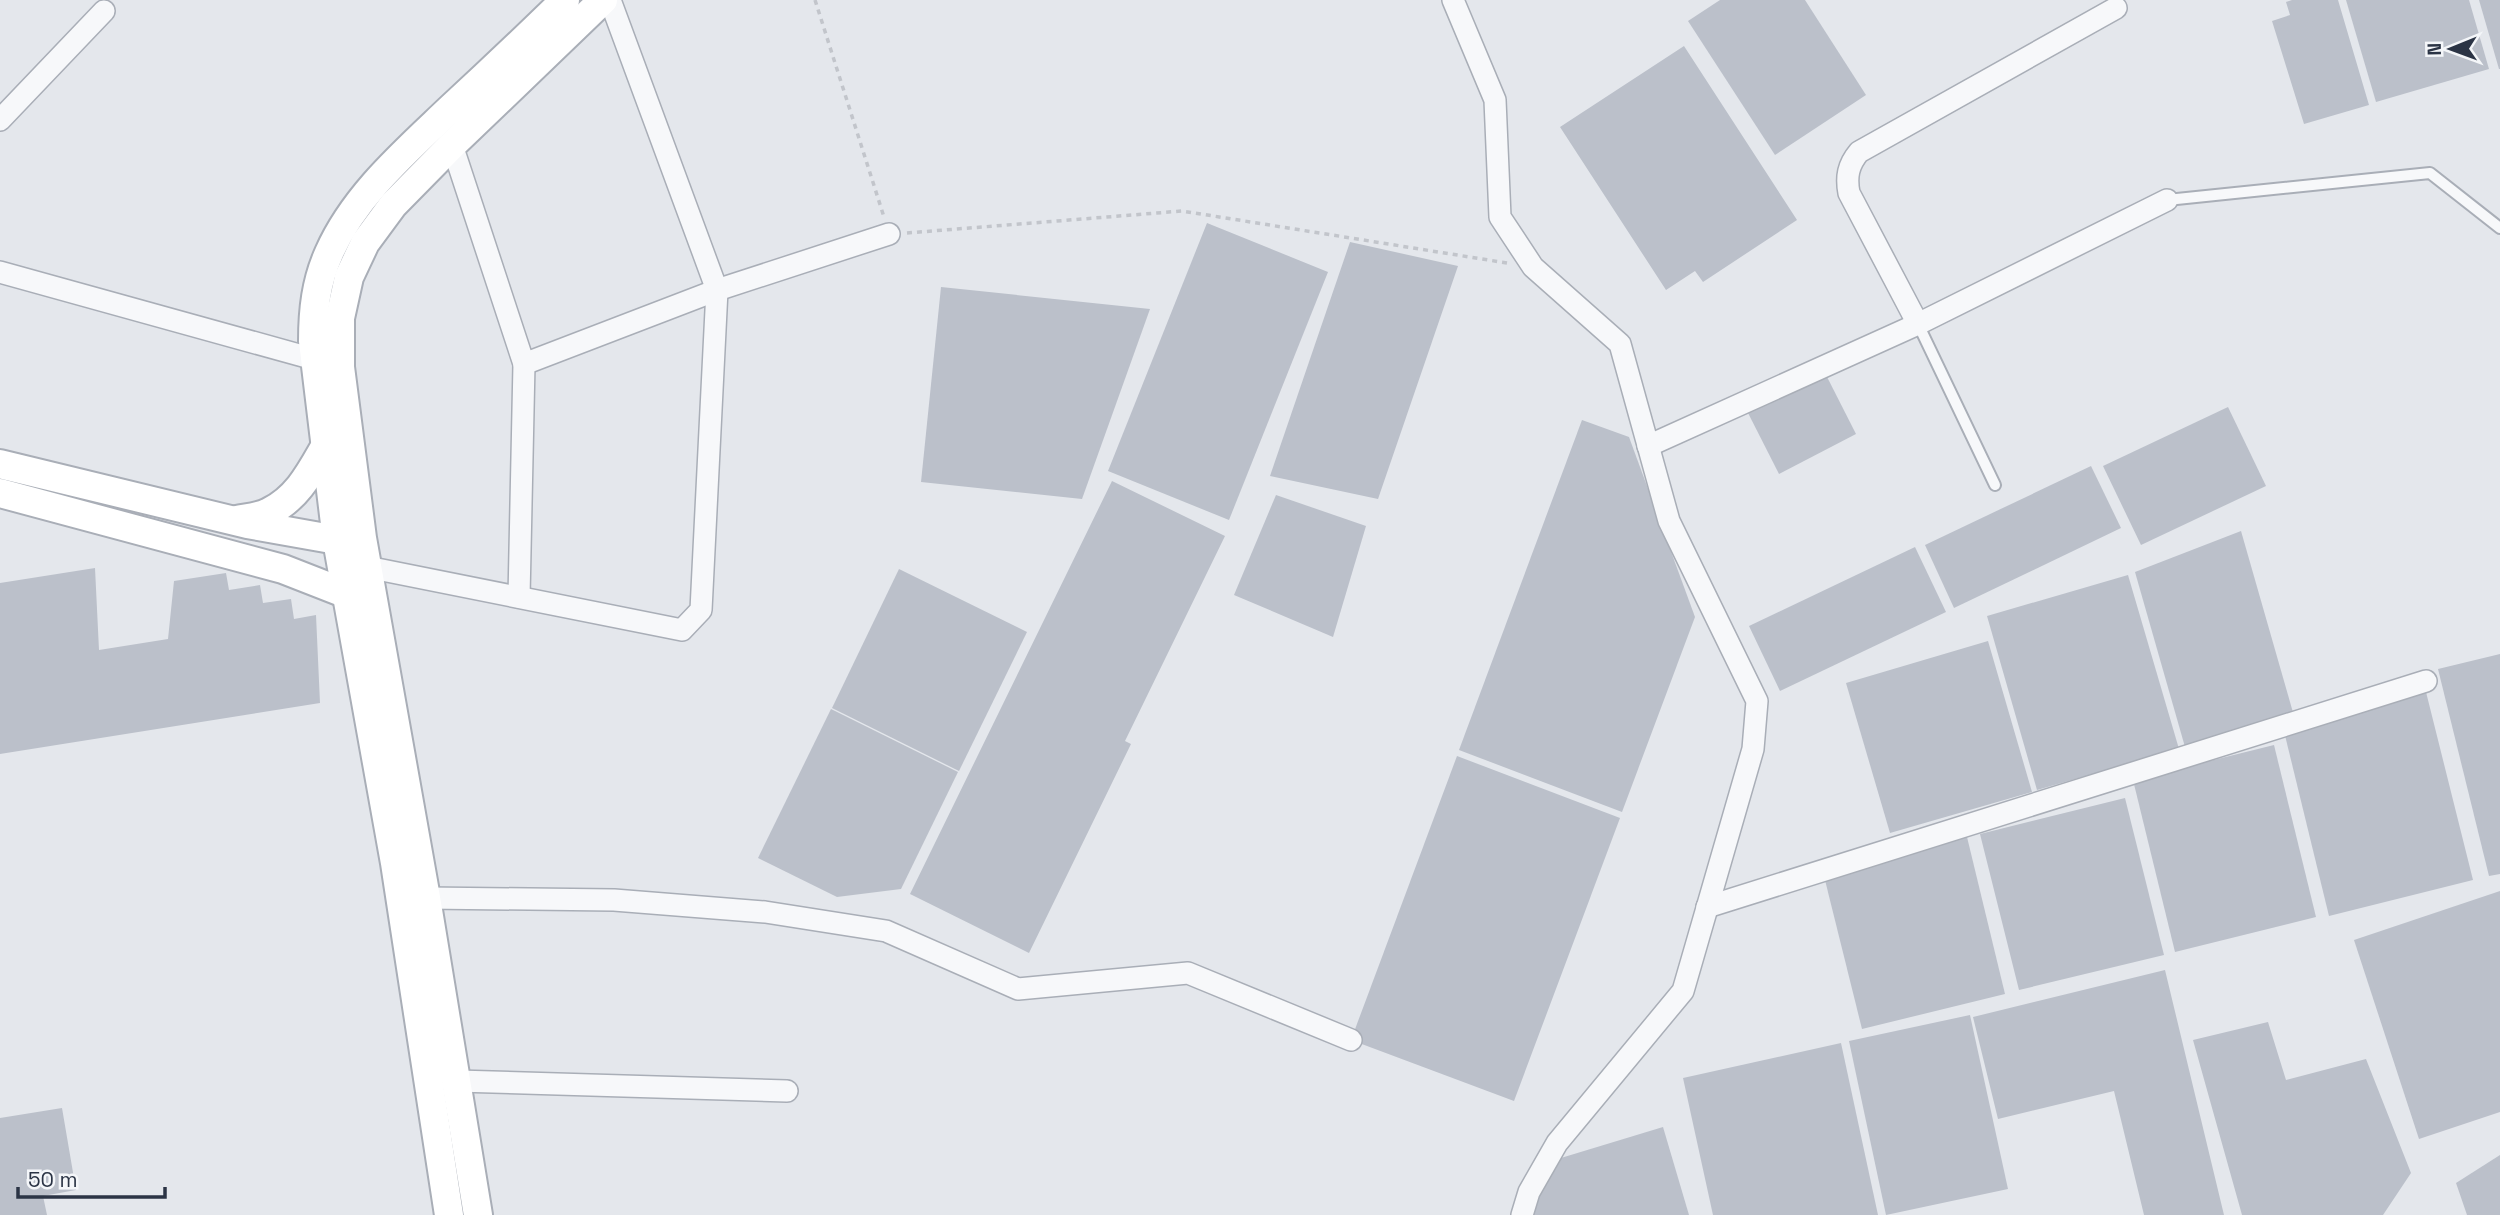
<svg xmlns="http://www.w3.org/2000/svg" width="2500" height="1215" font-family="'Space Grotesk',sans-serif">
<style>
.building{fill:#bbc0ca}
.lines{fill:none;stroke-linecap:round;stroke-linejoin:round}
.lane-casing{stroke:#a9aeb7;stroke-width:14}
.street-casing{stroke:#a9aeb7;stroke-width:24}
.secondary-casing{stroke:#a9aeb7;stroke-width:32}
.path{stroke:#c2c5cb;stroke-width:3.5;stroke-dasharray:5 5;stroke-linecap:butt}
.lane{stroke:#f7f8fa;stroke-width:10}
.street{stroke:#f7f8fa;stroke-width:21}
.secondary{stroke:#fff;stroke-width:28}
</style>
<rect width="100%" height="100%" fill="#e4e7ec"/>
<g class="building">
<path d="M 1720,0 L 1805,0 L 1866,95 L 1775,155 L 1688,21 Z"/>
<path d="M 2292,0 L 2338,0 L 2369,105 L 2304,124 L 2272,21 L 2290,15 L 2286,2 Z"/>
<path d="M 2346,0 L 2469,0 L 2489,69 L 2376,102 Z"/>
<path d="M 2479,0 L 2500,0 L 2500,69 L 2499,69 Z"/>
<path d="M 1684,46 L 1797,220 L 1703,282 L 1695,271 L 1666,290 L 1560,127 Z"/>
<path d="M 1207,223 L 1328,272 L 1229,520 L 1108,471 Z"/>
<path d="M 1350,242 L 1458,266 L 1378,499 L 1270,476 Z"/>
<path d="M 941,287 L 1150,309 L 1082,499 L 921,482 Z"/>
<path d="M 1823,369 L 1856,434 L 1779,474 L 1746,409 Z"/>
<path d="M 2228,407 L 2266,486 L 2141,545 L 2103,466 Z"/>
<path d="M 1582,420 L 1629,437 L 1695,617 L 1622,812 L 1459,750 Z"/>
<path d="M 2091,466 L 2121,528 L 1954,608 L 1925,545 Z"/>
<path d="M 1112,481 L 1225,536 L 1125,741 L 1131,744 L 1029,953 L 910,894 Z"/>
<path d="M 1276,495 L 1366,526 L 1333,637 L 1234,595 Z"/>
<path d="M 2241,531 L 2294,716 L 2185,747 L 2135,572 Z"/>
<path d="M 1915,547 L 1946,612 L 1780,691 L 1749,626 Z"/>
<path d="M 95,568 L 99,650 L 168,639 L 174,581 L 226,573 L 229,590 L 260,585 L 263,603 L 291,599 L 294,619 L 316,615 L 320,703 L 0,754 L 0,583 Z"/>
<path d="M 899,569 L 1027,632 L 959,771 L 832,708 Z"/>
<path d="M 2128,575 L 2179,749 L 2037,790 L 1987,616 Z"/>
<path d="M 1988,641 L 2032,792 L 1890,833 L 1846,683 Z"/>
<path d="M 2500,654 L 2500,874 L 2489,876 L 2438,669 Z"/>
<path d="M 2425,688 L 2473,880 L 2329,916 L 2282,723 Z"/>
<path d="M 831,709 L 958,772 L 901,889 L 837,897 L 758,858 Z"/>
<path d="M 2274,745 L 2316,917 L 2175,952 L 2133,780 Z"/>
<path d="M 1457,756 L 1620,818 L 1514,1101 L 1351,1040 Z"/>
<path d="M 2125,798 L 2164,955 L 2019,990 L 1980,834 Z"/>
<path d="M 1967,837 L 2005,994 L 1862,1029 L 1823,872 Z"/>
<path d="M 2500,891 L 2500,1112 L 2419,1139 L 2354,940 Z"/>
<path d="M 2165,970 L 2224,1215 L 2144,1215 L 2114,1091 L 1998,1119 L 1973,1017 Z"/>
<path d="M 1970,1015 L 2008,1189 L 1886,1215 L 1849,1041 Z"/>
<path d="M 2268,1022 L 2286,1080 L 2366,1059 L 2411,1173 L 2383,1215 L 2242,1215 L 2193,1040 Z"/>
<path d="M 1841,1043 L 1878,1215 L 1713,1215 L 1683,1078 Z"/>
<path d="M 62,1108 L 76,1190 L 43,1196 L 47,1215 L 0,1215 L 0,1118 Z"/>
<path d="M 1663,1127 L 1689,1215 L 1532,1215 L 1551,1161 Z"/>
<path d="M 2500,1155 L 2500,1215 L 2467,1215 L 2456,1183 Z"/>
</g>
<g class="lines">
<g class="lane-casing">
<g id="lane">
<path d="M 2167,200 L 2430,173 L 2500,228"/>
<path d="M 1918,324 L 1995,485"/>
</g>
</g>
<g class="street-casing">
<g id="street">
<path d="M 1453,0 L 1495,100 L 1500,217 L 1533,267 L 1620,344 L 1669,521 L 1757,701 L 1753,749 L 1683,991 L 1557,1143 L 1529,1192 L 1522,1215"/>
<path d="M 0,120 L 104,11"/>
<path d="M 452,145 L 524,364 L 717,290 L 889,234"/>
<path d="M 0,272 L 328,363"/>
<path d="M 1918,324 L 1849,193 C 1846,177 1848,165 1859,152 L 2116,8"/>
<path d="M 1648,446 L 1918,324 L 2167,200"/>
<path d="M 367,567 L 682,630 L 701,610 L 717,290 L 610,0"/>
<path d="M 519,597 L 524,364"/>
<path d="M 426,898 L 614,900 L 765,912 L 886,931 L 1018,989 L 1188,973 L 1351,1040"/>
<path d="M 1707,907 L 2426,681"/>
<path d="M 457,1081 L 787,1091"/>
</g>
</g>
<g class="secondary-casing">
<g id="secondary">
<path d="M 0,464 L 247,524 L 337,540 L 356,538"/>
<path d="M 0,493 L 283,569 L 347,594 L 361,592"/>
<path d="M 237,520 C 247,518 260,517 269,512 C 298,498 311,471 326,445"/>
<path d="M 449,1215 L 395,863 L 337,540 L 313,341 C 313,310 316,282 329,253 C 354,196 405,152 449,110 C 488,74 527,37 565,0"/>
<path d="M 478,1215 L 426,898 L 362,538 L 340,367 L 340,318 L 349,277 L 365,243 L 393,205 L 452,145 L 603,0"/>
</g>
</g>
<g class="path">
<path d="M 815,0 L 884,217"/>
<path d="M 907,233 L 1182,211 L 1507,263"/>
</g>
<use href="#lane" class="lane"/>
<use href="#street" class="street"/>
<use href="#secondary" class="secondary"/>
</g>
<g transform="translate(2451 49) rotate(269)" stroke="#f4f6f9" stroke-width="5" paint-order="stroke">
<path d="M0-5L12 26L0 18L-12 26Z" fill="#2b3445"/>
<text y="-10" font-size="19" font-weight="bold" text-anchor="middle" fill="#2b3445">N</text>
</g>
<path d="M18 1187v10h147v-10" fill="none" stroke="#2b3445" stroke-width="3.5"/>
<text x="28" y="1187" font-size="21" fill="#2b3445" stroke="#f4f6f9" stroke-width="5" paint-order="stroke">50 m</text>
</svg>
